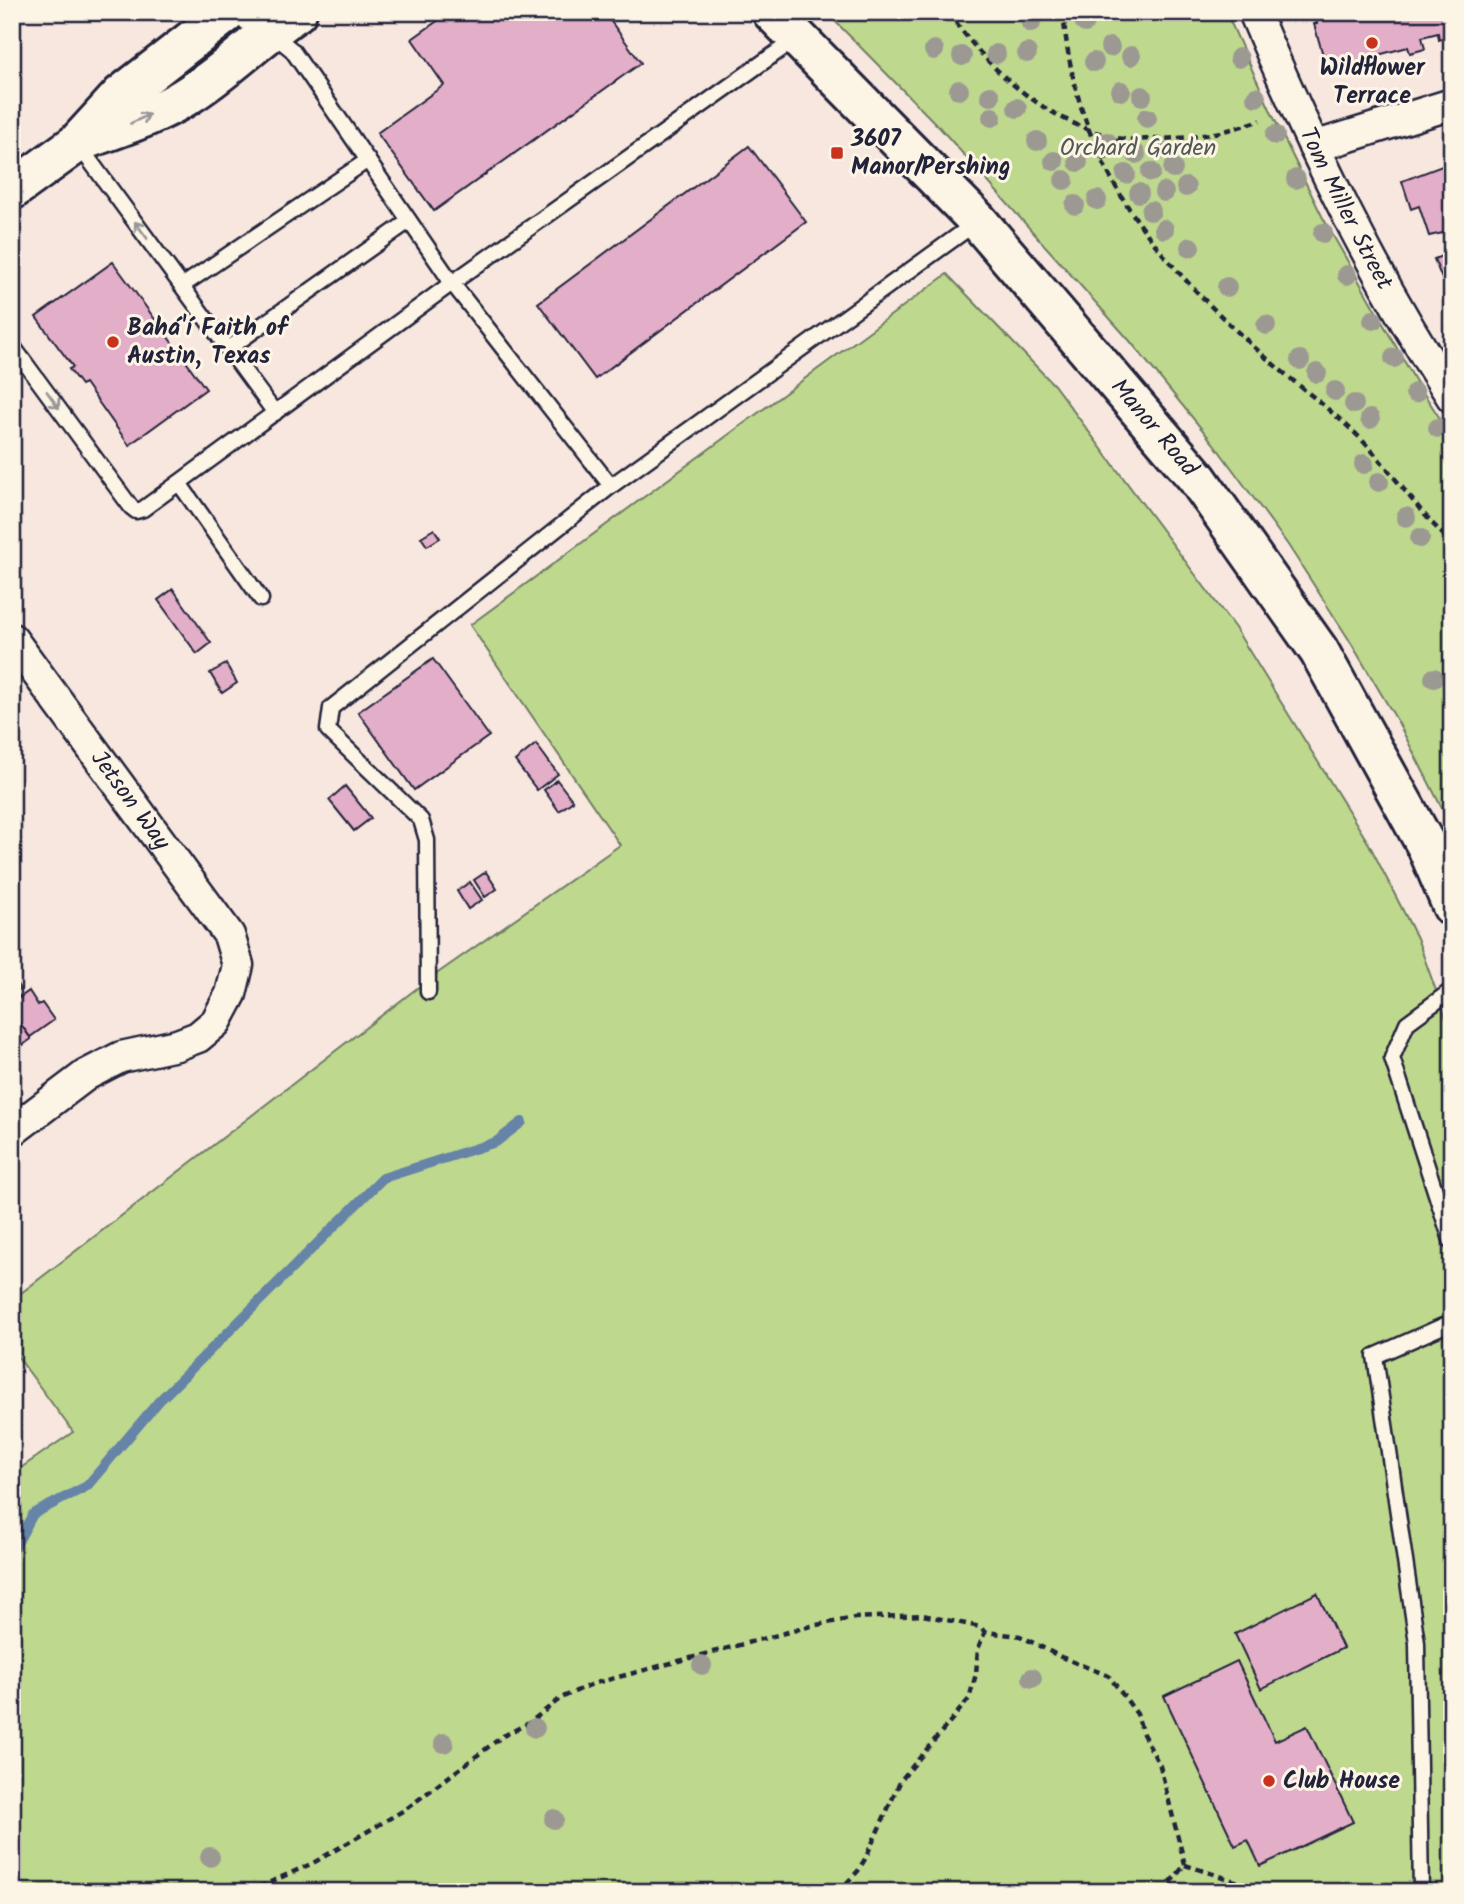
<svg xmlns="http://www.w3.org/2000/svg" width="1464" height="1904" font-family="Kalam,sans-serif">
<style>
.green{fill:#bed88e;stroke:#707d64;stroke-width:2}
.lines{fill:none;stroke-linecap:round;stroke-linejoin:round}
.stream{stroke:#6683a8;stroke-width:10}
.building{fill:#e3aec8;stroke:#22223b;stroke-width:2}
.lane-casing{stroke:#22223b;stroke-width:19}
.street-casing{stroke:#22223b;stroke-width:35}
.secondary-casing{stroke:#22223b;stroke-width:44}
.path{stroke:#22223b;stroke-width:4.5;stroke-dasharray:7 5;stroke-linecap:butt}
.lane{stroke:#fcf5e5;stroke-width:14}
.street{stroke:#fcf5e5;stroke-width:30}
.secondary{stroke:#fcf5e5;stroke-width:38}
.tree{fill:#9c9993}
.oneway{stroke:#9a9698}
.poi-dot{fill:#c8321e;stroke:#fcf5e5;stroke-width:2.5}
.labels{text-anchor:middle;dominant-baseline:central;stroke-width:6;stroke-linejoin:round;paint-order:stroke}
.poi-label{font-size:24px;font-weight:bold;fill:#22223b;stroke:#fcf5e5;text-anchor:start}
.park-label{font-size:24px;fill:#515954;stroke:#fcf5e5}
.street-label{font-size:24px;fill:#22223b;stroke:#fcf5e5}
</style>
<rect width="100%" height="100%" fill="#f7e7df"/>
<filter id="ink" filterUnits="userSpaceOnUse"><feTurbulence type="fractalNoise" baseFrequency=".0143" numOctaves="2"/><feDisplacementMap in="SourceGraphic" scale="14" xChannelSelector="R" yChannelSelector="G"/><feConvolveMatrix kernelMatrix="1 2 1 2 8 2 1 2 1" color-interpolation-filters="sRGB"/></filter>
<g filter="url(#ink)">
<g class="green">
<path d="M 826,12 L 1226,12 L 1273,116 L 1322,216 L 1415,380 L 1452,437 L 1452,828 L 1398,722 L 1348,638 L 1288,545 L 1214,444 L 1130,341 L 940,128 Z"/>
<path d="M 947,274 L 1054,385 L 1235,628 L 1369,844 L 1417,938 L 1452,1035 L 1452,1892 L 12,1892 L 12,1474 L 73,1432 L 12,1349 L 12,1300 L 425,982 L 620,845 L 470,625 Z"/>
</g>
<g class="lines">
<path class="stream" d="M 12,1547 L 15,1547 L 33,1514 L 87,1486 L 159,1401 L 383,1178 L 496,1142 L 522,1122"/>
</g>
<g class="building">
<path d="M 450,12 L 604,12 L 641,63 L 434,211 L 377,133 L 444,85 L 412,39 Z"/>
<path d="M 1314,12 L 1452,12 L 1452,36 L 1439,40 L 1438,33 L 1422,37 L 1425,49 L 1410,53 L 1408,47 L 1374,56 L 1375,62 L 1329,76 L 1314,24 L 1317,24 Z"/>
<path d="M 749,146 L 806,222 L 595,379 L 538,303 Z"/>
<path d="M 1452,157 L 1452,231 L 1429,236 L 1419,206 L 1411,209 L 1402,181 L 1445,165 L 1443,159 Z"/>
<path d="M 1452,252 L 1452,286 L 1451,283 L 1445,286 L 1434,259 Z"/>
<path d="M 113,262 L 206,389 L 129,445 L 85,383 L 81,385 L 69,369 L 73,367 L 36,317 Z"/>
<path d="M 434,529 L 440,538 L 427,546 L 421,537 Z"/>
<path d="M 173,589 L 211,643 L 197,654 L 158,600 Z"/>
<path d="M 433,659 L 489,736 L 414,790 L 358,712 Z"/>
<path d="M 226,664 L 237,683 L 222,693 L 210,673 Z"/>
<path d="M 536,744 L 558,774 L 537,790 L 515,761 Z"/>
<path d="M 557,780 L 573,801 L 559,811 L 544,790 Z"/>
<path d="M 345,786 L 371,818 L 354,831 L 329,800 Z"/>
<path d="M 486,872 L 497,889 L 485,897 L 474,880 Z"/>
<path d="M 470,882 L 482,900 L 468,909 L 457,891 Z"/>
<path d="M 12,977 L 20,989 L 16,992 L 20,997 L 12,1003 Z"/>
<path d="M 29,991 L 38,1005 L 42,1003 L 54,1020 L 30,1037 L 12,1012 L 12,1003 Z"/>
<path d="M 12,1012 L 31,1039 L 12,1053 Z"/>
<path d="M 1317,1593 L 1343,1648 L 1261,1689 L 1235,1634 Z"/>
<path d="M 1237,1661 L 1275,1741 L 1307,1726 L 1353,1822 L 1260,1866 L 1248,1840 L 1235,1846 L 1164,1696 Z"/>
</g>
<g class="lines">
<g class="lane-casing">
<g id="lane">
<path d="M 270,32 L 292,50 L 452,283 L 611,486"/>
<path d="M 77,143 L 275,413"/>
<path d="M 182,286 L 368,160"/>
<path d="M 12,345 L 131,507 L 136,511 L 143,509 L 452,283 L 797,38"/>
<path d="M 228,349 L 409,221"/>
<path d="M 179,483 L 261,599"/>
<path d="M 1452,990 L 1407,1023 L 1392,1058 L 1452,1243"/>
<path d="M 428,992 L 427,840 L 421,820 L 328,730 L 331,708 L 611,486 L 977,222"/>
<path d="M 1421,1892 L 1417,1643 L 1375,1356 L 1452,1322"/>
</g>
</g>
<g class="street-casing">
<g id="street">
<path d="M 247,12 L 253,18"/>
<path id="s1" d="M 1254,12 C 1310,144 1373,276 1452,397"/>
<path d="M 1314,147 L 1452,104"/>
<path id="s2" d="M 12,639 L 229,935 L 238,965 L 231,994 L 216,1022 L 198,1037 L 177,1045 L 121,1057 L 86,1075 L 12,1131"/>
</g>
</g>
<g class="secondary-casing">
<g id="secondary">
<path id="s3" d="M 772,12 L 978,221 L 1197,478 L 1319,651 L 1427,847 L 1452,906"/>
<path d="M 81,141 C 116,128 153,117 185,97 C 225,73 258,38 297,12"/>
<path d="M 12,190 L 77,143 L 121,95 L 228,12"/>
</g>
</g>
<g class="path">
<path d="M 949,12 C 987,70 1048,123 1117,138 C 1127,140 1139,140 1149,139 C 1189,139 1222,134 1260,120"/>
<path d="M 1063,12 C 1077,172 1157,261 1272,363 C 1300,387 1330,409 1357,435 C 1391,469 1416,510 1452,543"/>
<path d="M 1101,159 L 1113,155 L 1118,139"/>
<path d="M 1185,1865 L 1251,1886 L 1257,1892"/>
<path d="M 248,1892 L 313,1863 L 406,1809 L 503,1736 L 529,1723 L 561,1698 L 592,1684 L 811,1626 L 855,1618 L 923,1615 L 980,1627 L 985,1632 L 1020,1636 L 1061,1657 L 1109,1676 L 1137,1714 L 1143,1734 L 1160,1766 L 1185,1865"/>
<path d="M 838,1892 L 858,1871 L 865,1859 L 901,1780 L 969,1699 L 976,1674 L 978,1649 L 985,1632"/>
<path d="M 1162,1892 L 1185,1865"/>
</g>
<use href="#lane" class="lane"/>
<use href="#street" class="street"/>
<use href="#secondary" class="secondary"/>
</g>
<g class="tree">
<circle cx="1031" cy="23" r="10"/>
<circle cx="1085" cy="23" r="10"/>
<circle cx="1110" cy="47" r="10"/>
<circle cx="934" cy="50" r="10"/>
<circle cx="1027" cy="53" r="10"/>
<circle cx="996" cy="54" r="10"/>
<circle cx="962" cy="56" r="10"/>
<circle cx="1131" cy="56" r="10"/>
<circle cx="1239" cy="58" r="10"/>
<circle cx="1094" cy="62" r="10"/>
<circle cx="959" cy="90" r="10"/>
<circle cx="1121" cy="91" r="10"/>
<circle cx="990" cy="96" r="10"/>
<circle cx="1142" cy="96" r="10"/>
<circle cx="1256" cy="97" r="10"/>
<circle cx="1017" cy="108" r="10"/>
<circle cx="992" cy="117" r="10"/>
<circle cx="1147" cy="118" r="10"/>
<circle cx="1275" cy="135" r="10"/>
<circle cx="1037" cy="141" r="10"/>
<circle cx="1107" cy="142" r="10"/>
<circle cx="1159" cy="150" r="10"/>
<circle cx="1136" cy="154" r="10"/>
<circle cx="1054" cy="161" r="10"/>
<circle cx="1078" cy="162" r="10"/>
<circle cx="1173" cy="169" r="10"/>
<circle cx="1151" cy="172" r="10"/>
<circle cx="1126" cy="174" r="10"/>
<circle cx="1296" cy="179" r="10"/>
<circle cx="1064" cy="180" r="10"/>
<circle cx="1186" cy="187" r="10"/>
<circle cx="1164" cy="192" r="10"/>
<circle cx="1139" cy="193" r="10"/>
<circle cx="1097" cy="200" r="10"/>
<circle cx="1075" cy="205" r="10"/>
<circle cx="1151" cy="211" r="10"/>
<circle cx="1164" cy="229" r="10"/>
<circle cx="1323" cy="233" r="10"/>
<circle cx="1190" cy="247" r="10"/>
<circle cx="1347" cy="275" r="10"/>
<circle cx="1227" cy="287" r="10"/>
<circle cx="1373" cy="320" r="10"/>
<circle cx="1266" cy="325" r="10"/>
<circle cx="1394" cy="358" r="10"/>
<circle cx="1300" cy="360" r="10"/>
<circle cx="1317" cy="373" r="10"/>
<circle cx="1335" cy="391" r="10"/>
<circle cx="1415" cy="393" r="10"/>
<circle cx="1354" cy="404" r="10"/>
<circle cx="1370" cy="419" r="10"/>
<circle cx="1438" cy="428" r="10"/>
<circle cx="1364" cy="464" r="10"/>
<circle cx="1379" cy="482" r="10"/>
<circle cx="1406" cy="517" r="10"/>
<circle cx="1420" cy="538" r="10"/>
<circle cx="1434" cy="678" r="10"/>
<circle cx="702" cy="1665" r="10"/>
<circle cx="1032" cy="1678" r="10"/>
<circle cx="535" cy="1728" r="10"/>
<circle cx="444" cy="1743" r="10"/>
<circle cx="554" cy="1819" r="10"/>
<circle cx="210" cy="1857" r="10"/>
</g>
<defs><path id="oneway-shaft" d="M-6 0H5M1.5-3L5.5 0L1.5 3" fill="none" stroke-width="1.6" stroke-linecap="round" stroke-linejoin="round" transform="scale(1.75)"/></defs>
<g class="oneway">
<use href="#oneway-shaft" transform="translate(140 119) rotate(-25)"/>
<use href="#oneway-shaft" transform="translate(141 230) rotate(-126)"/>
<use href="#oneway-shaft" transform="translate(53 400) rotate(54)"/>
</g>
</g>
<g class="poi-dot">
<circle cx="1372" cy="43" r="7"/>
<rect x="830" y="146" width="14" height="14" rx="3.5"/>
<circle cx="113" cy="342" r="7"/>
<circle cx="1269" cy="1781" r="7"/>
</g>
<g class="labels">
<g class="poi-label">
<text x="1372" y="68" text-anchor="middle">Wildflower<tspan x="1372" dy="28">Terrace</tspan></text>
<text x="851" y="139">3607<tspan x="851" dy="28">Manor/Pershing</tspan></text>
<text x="127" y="328">Bahá'í Faith of<tspan x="127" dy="28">Austin, Texas</tspan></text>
<text x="1283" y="1781">Club House</text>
</g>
<g class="park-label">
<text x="1138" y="148">Orchard Garden</text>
</g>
<g class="street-label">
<text stroke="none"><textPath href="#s1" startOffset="217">Tom Miller Street</textPath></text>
<text stroke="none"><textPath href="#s3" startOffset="565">Manor Road</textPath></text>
<text stroke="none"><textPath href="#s2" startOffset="200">Jetson Way</textPath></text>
</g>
</g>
<rect width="1464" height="1904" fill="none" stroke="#fcf5e5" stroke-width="42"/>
<rect x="21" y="21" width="1422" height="1862" fill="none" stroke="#22223b" stroke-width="2.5" filter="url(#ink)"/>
</svg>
